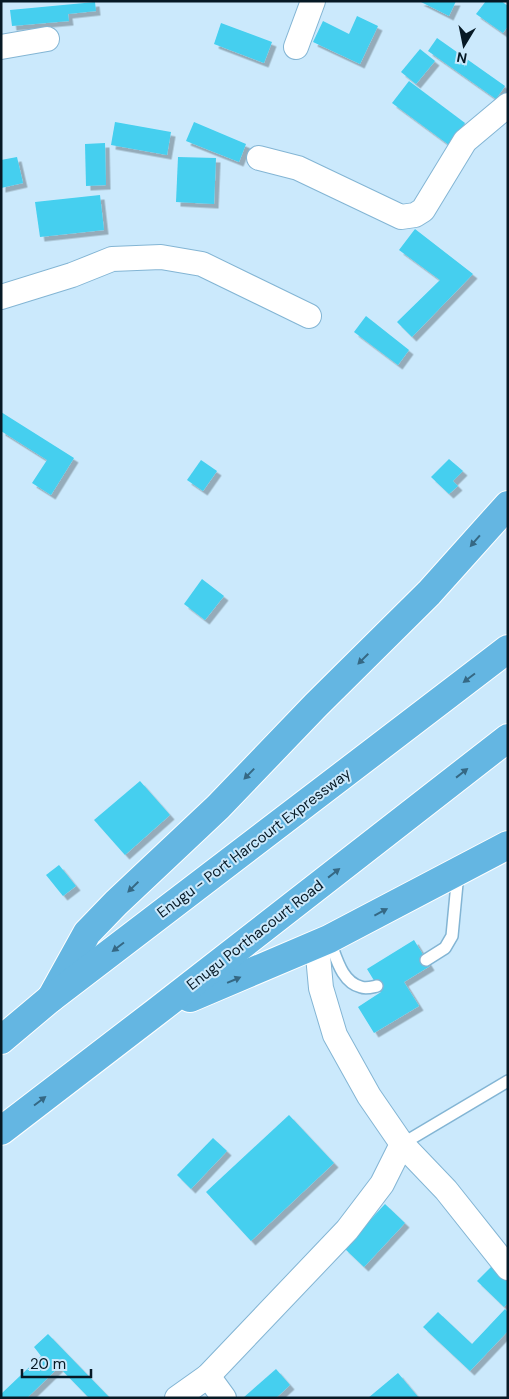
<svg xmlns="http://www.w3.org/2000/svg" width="509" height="1399" font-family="'DM Sans',sans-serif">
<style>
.building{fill:#44cfef;filter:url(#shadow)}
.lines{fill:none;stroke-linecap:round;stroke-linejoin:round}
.service-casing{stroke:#83b5d4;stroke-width:14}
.minor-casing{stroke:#83b5d4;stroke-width:26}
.trunk-casing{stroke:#fff;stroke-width:30}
.service{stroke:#fff;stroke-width:11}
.minor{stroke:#fff;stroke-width:24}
.trunk{stroke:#64b6e2;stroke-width:28}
.oneway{fill:#356884}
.labels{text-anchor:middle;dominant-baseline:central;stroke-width:4;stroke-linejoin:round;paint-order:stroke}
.street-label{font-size:15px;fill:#061925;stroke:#cbe9fc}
</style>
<defs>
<filter id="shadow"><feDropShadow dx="4.5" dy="4.5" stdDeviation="0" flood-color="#0004"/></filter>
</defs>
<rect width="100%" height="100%" fill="#cbe9fc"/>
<g class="building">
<path d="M 419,1 L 456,1 L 449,16 Z"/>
<path d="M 486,1 L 501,1 L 508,6 L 508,26 L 503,33 L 476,14 Z"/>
<path d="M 95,2 L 96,11 L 68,14 L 69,21 L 12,26 L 10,10 Z"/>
<path d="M 357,16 L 378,26 L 360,64 L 313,42 L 323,21 L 349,34 Z"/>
<path d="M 221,23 L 272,42 L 264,63 L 214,44 Z"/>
<path d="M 437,38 L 505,86 L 496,99 L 428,51 Z"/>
<path d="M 420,49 L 435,61 L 416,84 L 401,72 Z"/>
<path d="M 409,81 L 465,123 L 449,145 L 392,103 Z"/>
<path d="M 115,122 L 171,132 L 167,155 L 111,145 Z"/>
<path d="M 194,122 L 246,144 L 239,162 L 186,141 Z"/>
<path d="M 105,143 L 106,185 L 86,186 L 85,144 Z"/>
<path d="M 17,157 L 23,183 L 1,188 L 1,160 Z"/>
<path d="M 178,157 L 216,158 L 214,204 L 176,202 Z"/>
<path d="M 100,195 L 104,230 L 40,237 L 35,202 Z"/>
<path d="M 415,229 L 473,274 L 412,337 L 397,322 L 440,280 L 399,250 Z"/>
<path d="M 366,316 L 409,350 L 398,365 L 354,332 Z"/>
<path d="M 1,412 L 74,458 L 51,495 L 32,483 L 47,460 L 1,431 Z"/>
<path d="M 449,459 L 463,471 L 453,481 L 458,486 L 449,494 L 431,477 Z"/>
<path d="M 201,460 L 217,471 L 203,491 L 187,480 Z"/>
<path d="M 202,579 L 224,596 L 205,620 L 184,604 Z"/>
<path d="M 140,781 L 170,815 L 125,855 L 94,820 Z"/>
<path d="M 59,865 L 76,886 L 63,896 L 46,875 Z"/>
<path d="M 414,940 L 430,966 L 404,982 L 419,1006 L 374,1033 L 358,1007 L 381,992 L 367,969 Z"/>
<path d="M 289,1115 L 334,1163 L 251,1241 L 206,1192 Z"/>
<path d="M 213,1138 L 227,1151 L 191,1189 L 177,1175 Z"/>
<path d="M 385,1204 L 405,1223 L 364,1267 L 344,1248 Z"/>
<path d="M 496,1262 L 508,1274 L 508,1303 L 504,1307 L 477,1281 Z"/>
<path d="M 505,1309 L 508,1312 L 508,1331 L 470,1371 L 423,1327 L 438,1312 L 472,1344 Z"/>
<path d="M 48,1334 L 110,1398 L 89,1398 L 59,1367 L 27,1398 L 1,1398 L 1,1394 L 41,1356 L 34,1347 Z"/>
<path d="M 276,1369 L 290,1385 L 276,1398 L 243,1398 Z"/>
<path d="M 398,1373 L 419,1398 L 368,1398 Z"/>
</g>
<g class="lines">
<g class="service-casing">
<g id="service">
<path d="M 329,939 C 336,956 341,982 361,987 C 366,989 372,987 377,986"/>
<path d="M 426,960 L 445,948 L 452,936 L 458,873"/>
<path d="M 402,1144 L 508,1081"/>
</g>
</g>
<g class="minor-casing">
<g id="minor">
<path d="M 1,47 L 47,39"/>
<path d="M 296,47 L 313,1"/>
<path d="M 259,158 L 298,168 L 401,217 L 415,215 L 423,210 L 465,141 L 508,105"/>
<path d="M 1,297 L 72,275 L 112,259 L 161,257 L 202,264 L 309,316"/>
<path d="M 317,945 L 321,988 L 335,1035 L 369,1096 L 402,1144 L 446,1190 L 508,1268"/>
<path d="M 208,1376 L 224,1398"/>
<path d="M 177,1398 L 208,1376 L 347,1230 L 382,1184 L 402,1144"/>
</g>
</g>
<g class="trunk-casing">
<g id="trunk">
<path d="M 51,998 L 87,933 L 116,903 L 218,807 L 316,705 L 429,593 L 508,505"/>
<path d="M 190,998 L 329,939 L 508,845"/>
<path d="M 1,1040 L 51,998 L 508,649"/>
<path d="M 1,1131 L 156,1012 L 508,738"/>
</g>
</g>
<use href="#service" class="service"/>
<use href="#minor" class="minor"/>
<use href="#trunk" class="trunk"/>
</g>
<defs><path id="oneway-solid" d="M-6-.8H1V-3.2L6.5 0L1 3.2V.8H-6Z" transform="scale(1.25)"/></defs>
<g class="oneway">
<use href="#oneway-solid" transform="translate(475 541) rotate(131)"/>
<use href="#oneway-solid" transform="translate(363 659) rotate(135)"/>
<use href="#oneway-solid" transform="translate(469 678) rotate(143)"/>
<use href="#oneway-solid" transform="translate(462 773) rotate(-38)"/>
<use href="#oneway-solid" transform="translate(249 774) rotate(134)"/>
<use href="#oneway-solid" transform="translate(334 873) rotate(-38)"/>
<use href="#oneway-solid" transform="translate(133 887) rotate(136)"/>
<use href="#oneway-solid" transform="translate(381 912) rotate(-28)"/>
<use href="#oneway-solid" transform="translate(118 947) rotate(143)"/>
<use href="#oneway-solid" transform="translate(234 980) rotate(-23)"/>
<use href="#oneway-solid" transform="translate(40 1101) rotate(-37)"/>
</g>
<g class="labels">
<g class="street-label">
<text transform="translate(254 843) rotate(-37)">Enugu - Port Harcourt Expressway</text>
<text transform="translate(255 935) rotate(-38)">Enugu Porthacourt Road</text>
</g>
</g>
<rect width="509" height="1399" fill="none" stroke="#061925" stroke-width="5"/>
<g transform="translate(464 45) rotate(190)" stroke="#cbe9fc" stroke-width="4" paint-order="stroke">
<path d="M0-4L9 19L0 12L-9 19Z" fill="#061925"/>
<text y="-8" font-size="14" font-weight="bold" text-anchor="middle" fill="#061925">N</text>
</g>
<path d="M22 1369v8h69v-8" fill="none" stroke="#061925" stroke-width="2.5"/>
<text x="30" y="1369" font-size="15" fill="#061925" stroke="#cbe9fc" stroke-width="4" paint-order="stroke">20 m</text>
</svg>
